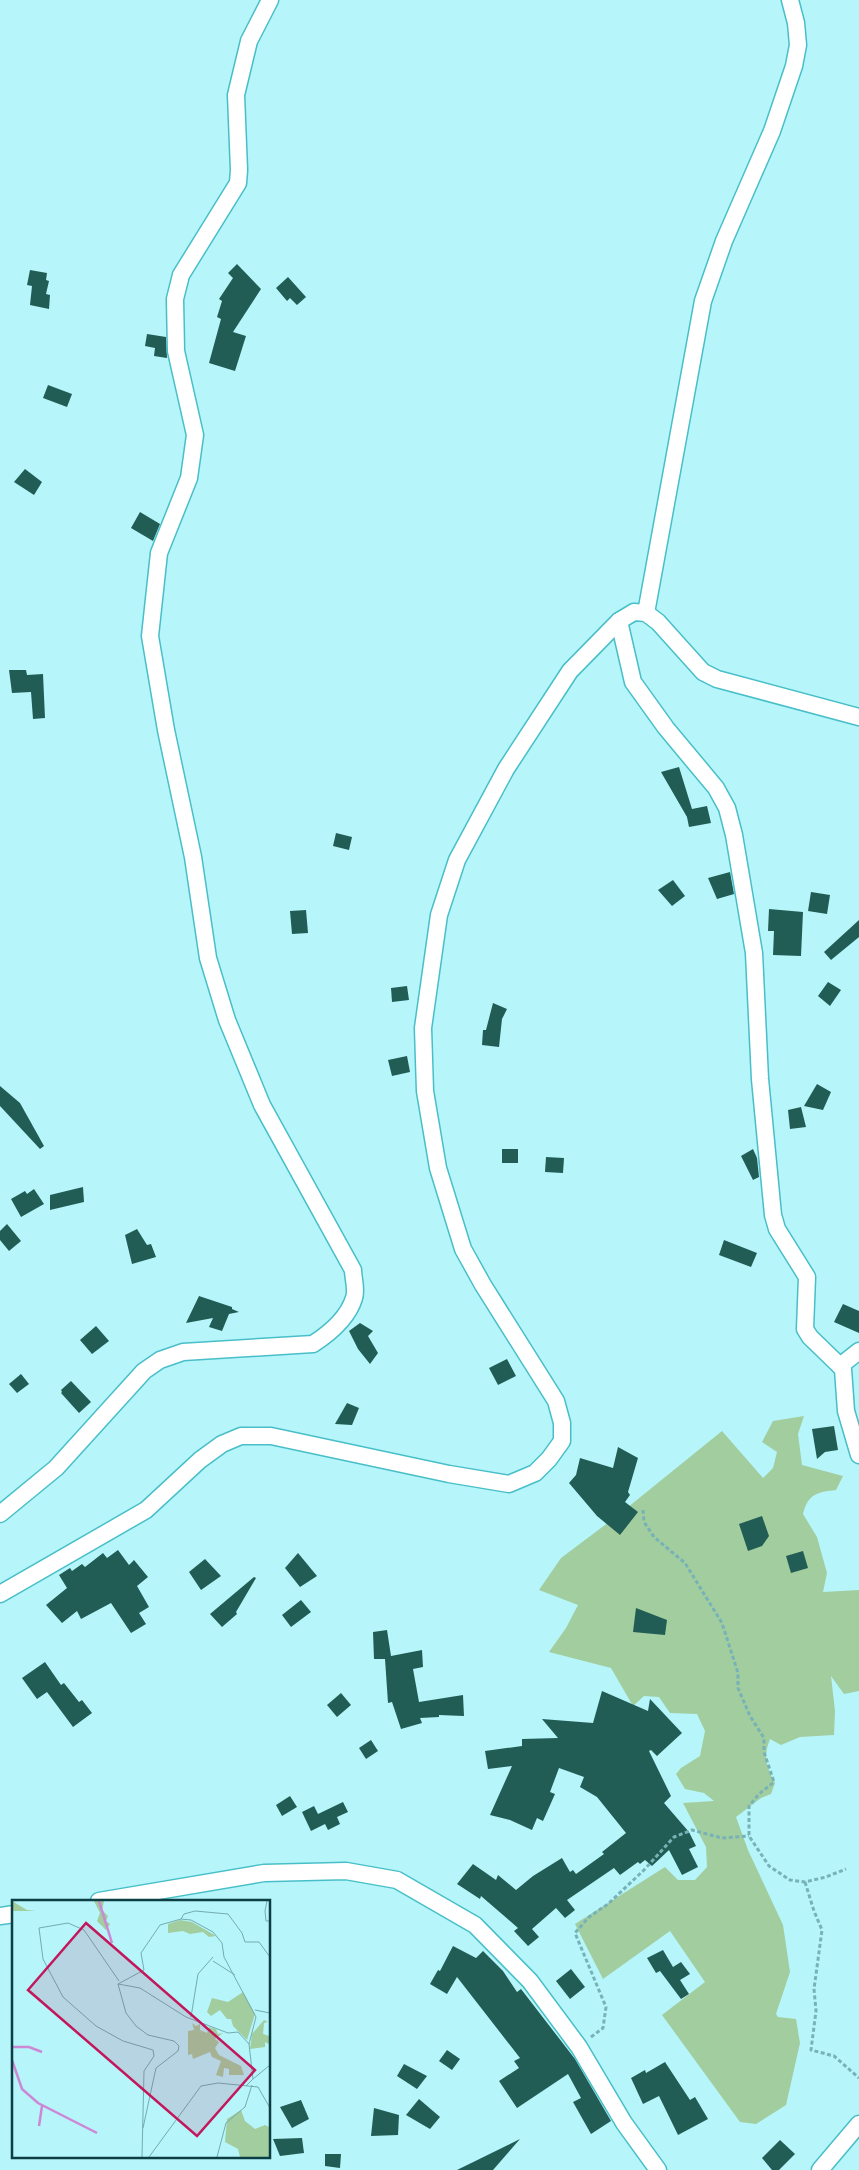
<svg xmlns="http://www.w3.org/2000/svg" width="859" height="2170" font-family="'Libre Baskerville',serif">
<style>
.green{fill:#a2cd9e}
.building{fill:#215d55}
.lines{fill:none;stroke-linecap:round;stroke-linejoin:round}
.minor-casing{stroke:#48bfc8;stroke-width:19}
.path{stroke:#77b2b7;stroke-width:3;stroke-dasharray:4 2.5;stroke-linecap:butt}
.minor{stroke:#fff;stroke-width:16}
.inset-river{fill:none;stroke:#cc88d5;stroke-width:2.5}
.inset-road{fill:none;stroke:#72acb1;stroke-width:1}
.view{fill:#c2185b;fill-opacity:0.15;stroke:#c2185b;stroke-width:2.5}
.inset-edge{fill:none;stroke:#0b3f43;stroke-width:2.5}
</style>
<rect width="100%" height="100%" fill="#b6f5fa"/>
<path class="green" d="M 804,1416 L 798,1434 L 802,1465 L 843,1476 L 836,1490 C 817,1492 808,1494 803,1514 L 817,1537 L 827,1573 L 823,1592 L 859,1590 L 859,1691 L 844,1694 L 831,1676 L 835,1711 L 834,1735 L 800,1737 L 781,1745 L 770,1739 C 763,1757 766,1766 775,1783 L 771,1794 L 761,1798 L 736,1817 L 748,1850 L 783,1925 L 790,1972 L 776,2014 L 778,2017 L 796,2019 L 800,2043 L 786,2105 L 756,2124 L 740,2122 L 662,2015 L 705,1982 L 670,1931 L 603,1979 L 575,1924 L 665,1867 L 678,1880 L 695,1880 L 707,1867 L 706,1847 L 683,1803 L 714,1801 L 704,1793 L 685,1789 L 676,1774 L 681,1768 L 700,1756 L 705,1731 L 697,1714 L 670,1713 L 659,1697 L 644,1696 L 633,1706 L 611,1668 L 549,1652 L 566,1628 L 578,1605 L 539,1590 L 561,1558 L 617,1516 L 722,1431 L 763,1478 L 773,1468 L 777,1452 L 762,1442 L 773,1421 Z"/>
<g class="building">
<path d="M 237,264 L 261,289 L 233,332 L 246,336 L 235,371 L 209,363 L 221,319 L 217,317 L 222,301 L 219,299 L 233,278 L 228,273 Z"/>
<path d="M 30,270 L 47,273 L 46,280 L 49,281 L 46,294 L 50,295 L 49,309 L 30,305 L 32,286 L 27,285 Z"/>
<path d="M 288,277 L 306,297 L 297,305 L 290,298 L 287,301 L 276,288 Z"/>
<path d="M 147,334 L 166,337 L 167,358 L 154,356 L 155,348 L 145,346 Z"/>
<path d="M 48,385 L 72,394 L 67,407 L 43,398 Z"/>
<path d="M 25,469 L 42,482 L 34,495 L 14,482 Z"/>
<path d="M 140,512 L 160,524 L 153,541 L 131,528 Z"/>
<path d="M 9,670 L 26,670 L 27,675 L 43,674 L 45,718 L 33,719 L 31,692 L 12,693 Z"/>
<path d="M 679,767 L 692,809 L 707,806 L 711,823 L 689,827 L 687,817 L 661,772 Z"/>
<path d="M 336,833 L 352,837 L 349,850 L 333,846 Z"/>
<path d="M 730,872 L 734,894 L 717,899 L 708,878 Z"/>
<path d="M 673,880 L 685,896 L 672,906 L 658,890 Z"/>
<path d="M 811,892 L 830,895 L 827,914 L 808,911 Z"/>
<path d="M 769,909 L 803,912 L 801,956 L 773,955 L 774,931 L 768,931 Z"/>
<path d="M 306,910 L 308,933 L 292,934 L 290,911 Z"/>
<path d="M 859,920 L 859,937 L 831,960 L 824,952 Z"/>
<path d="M 828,982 L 841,990 L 830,1006 L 818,996 Z"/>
<path d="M 407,986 L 409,1000 L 392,1002 L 391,988 Z"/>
<path d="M 493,1003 L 507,1009 L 502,1019 L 499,1047 L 482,1045 L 483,1030 L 486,1030 Z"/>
<path d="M 407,1056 L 410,1072 L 392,1076 L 388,1060 Z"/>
<path d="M 817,1084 L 831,1092 L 823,1110 L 804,1106 Z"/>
<path d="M 0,1086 L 20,1103 L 44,1146 L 40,1149 L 0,1106 Z"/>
<path d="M 801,1107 L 806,1127 L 790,1129 L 788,1110 Z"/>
<rect x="502" y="1149" width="16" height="14"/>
<path d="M 753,1149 L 757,1158 L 759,1177 L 753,1180 L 741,1156 Z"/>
<path d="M 546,1157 L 564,1158 L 563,1173 L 545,1172 Z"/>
<path d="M 83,1187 L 84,1202 L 50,1210 L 50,1195 Z"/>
<path d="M 34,1189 L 44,1204 L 21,1217 L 11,1199 L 25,1191 L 27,1194 Z"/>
<path d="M 7,1224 L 21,1241 L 9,1251 L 0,1240 L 0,1231 Z"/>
<path d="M 137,1229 L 147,1245 L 151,1244 L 156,1257 L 132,1264 L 125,1235 Z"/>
<path d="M 724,1240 L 757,1253 L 751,1267 L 719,1255 Z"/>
<path d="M 199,1296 L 232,1307 L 232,1309 L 239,1312 L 229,1314 L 222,1331 L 209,1327 L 213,1318 L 186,1323 Z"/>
<path d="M 843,1304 L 859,1311 L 859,1333 L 834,1322 Z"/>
<path d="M 360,1323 L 373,1331 L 368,1336 L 378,1353 L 370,1364 L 358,1349 L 349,1331 Z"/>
<path d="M 96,1326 L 109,1341 L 92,1354 L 80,1340 Z"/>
<path d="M 507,1359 L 516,1376 L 498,1385 L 489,1368 Z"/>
<path d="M 21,1374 L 29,1384 L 17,1393 L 9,1384 Z"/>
<path d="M 71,1381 L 91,1402 L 79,1413 L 61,1393 L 62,1392 L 61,1390 Z"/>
<path d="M 347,1403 L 359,1408 L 352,1425 L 335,1424 Z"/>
<path d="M 834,1426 L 838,1450 L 825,1452 L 817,1459 L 812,1429 Z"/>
<path d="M 618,1447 L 638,1458 L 628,1492 L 630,1495 L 625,1502 L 638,1512 L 620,1535 L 597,1516 L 569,1483 L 576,1475 L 580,1458 L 613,1468 Z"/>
<path d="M 762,1516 L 769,1536 L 762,1546 L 748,1551 L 739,1524 Z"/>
<path d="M 118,1550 L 129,1565 L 134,1560 L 148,1577 L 137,1586 L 149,1607 L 139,1613 L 146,1624 L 131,1633 L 111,1603 L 81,1619 L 77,1611 L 62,1623 L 46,1605 L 67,1588 L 59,1575 L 70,1568 L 72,1571 L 82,1564 L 85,1567 L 103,1553 L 107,1558 Z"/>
<path d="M 803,1551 L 808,1568 L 791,1573 L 786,1556 Z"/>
<path d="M 298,1553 L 317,1576 L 300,1587 L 285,1568 Z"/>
<path d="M 205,1559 L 221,1576 L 201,1590 L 189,1572 Z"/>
<path d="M 254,1577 L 256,1578 L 236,1612 L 237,1614 L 222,1627 L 210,1614 Z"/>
<path d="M 301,1600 L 311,1612 L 291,1627 L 282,1615 Z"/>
<path d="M 636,1608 L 667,1620 L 665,1635 L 633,1632 Z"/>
<path d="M 387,1630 L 391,1656 L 422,1650 L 423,1667 L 413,1669 L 419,1702 L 463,1695 L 464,1716 L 439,1715 L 439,1717 L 420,1718 L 422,1723 L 401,1729 L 392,1702 L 388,1703 L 385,1659 L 374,1659 L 373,1632 Z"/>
<path d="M 45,1662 L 61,1685 L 64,1683 L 79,1702 L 82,1700 L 92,1713 L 73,1727 L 47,1692 L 37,1699 L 22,1678 Z"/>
<path d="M 602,1691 L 648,1711 L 650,1699 L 682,1733 L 657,1756 L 651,1750 L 649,1751 L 671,1796 L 664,1803 L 689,1832 L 696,1846 L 689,1849 L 698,1867 L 682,1875 L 669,1850 L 652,1866 L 645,1860 L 640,1864 L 638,1862 L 620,1875 L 614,1868 L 567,1900 L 575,1910 L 565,1918 L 556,1908 L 532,1929 L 539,1937 L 528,1946 L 514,1931 L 518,1928 L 481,1896 L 480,1899 L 457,1884 L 473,1864 L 496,1880 L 498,1875 L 516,1890 L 533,1876 L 562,1858 L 570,1872 L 573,1870 L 576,1874 L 604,1854 L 602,1852 L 626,1833 L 597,1797 L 580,1787 L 584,1777 L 559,1768 L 550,1792 L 555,1794 L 543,1821 L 537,1818 L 532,1830 L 510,1820 L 490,1815 L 512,1766 L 488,1769 L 485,1751 L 522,1746 L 522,1739 L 558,1738 L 542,1719 L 593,1723 Z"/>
<path d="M 341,1693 L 351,1705 L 337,1717 L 327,1705 Z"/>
<path d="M 371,1740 L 378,1751 L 366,1759 L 359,1748 Z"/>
<path d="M 290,1796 L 297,1807 L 282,1816 L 276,1805 Z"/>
<path d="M 343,1802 L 348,1812 L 337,1817 L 340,1824 L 328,1830 L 325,1824 L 311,1831 L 302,1812 L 314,1806 L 318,1814 Z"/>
<path d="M 453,1946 L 476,1958 L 483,1951 L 503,1971 L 517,1992 L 521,1989 L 575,2059 L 611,2121 L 591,2134 L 573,2102 L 581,2098 L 568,2074 L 517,2108 L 499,2081 L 519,2068 L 514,2061 L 520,2058 L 457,1977 L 447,1994 L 430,1984 L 438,1970 L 440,1971 Z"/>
<path d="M 663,1950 L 673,1967 L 681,1962 L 690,1974 L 680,1980 L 689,1994 L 681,1999 L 660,1971 L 656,1973 L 647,1958 Z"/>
<path d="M 571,1969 L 585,1987 L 570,1999 L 556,1981 Z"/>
<path d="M 447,2050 L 460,2059 L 452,2070 L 439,2061 Z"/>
<path d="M 665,2062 L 690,2100 L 695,2097 L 708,2119 L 678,2135 L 659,2096 L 643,2104 L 631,2078 L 645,2070 L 646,2073 Z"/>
<path d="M 404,2064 L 427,2076 L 417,2089 L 397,2076 Z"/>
<path d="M 419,2099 L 440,2117 L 430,2129 L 406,2115 Z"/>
<path d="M 301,2100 L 309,2119 L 292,2128 L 280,2107 Z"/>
<path d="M 374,2108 L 399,2115 L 398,2135 L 371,2136 Z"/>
<path d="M 302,2138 L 304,2153 L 280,2156 L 273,2139 Z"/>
<path d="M 520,2139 L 493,2170 L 457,2170 Z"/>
<path d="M 780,2140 L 795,2154 L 779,2170 L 772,2170 L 762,2158 Z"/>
<path d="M 325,2154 L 341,2154 L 340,2168 L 325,2166 Z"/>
</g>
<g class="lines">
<g class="minor-casing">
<g id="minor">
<path d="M 646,613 L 703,301 L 724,241 L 772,131 L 794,66 L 798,45 L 796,23 L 790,0"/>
<path d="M 619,621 L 633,682 L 666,728 L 716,788 L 727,808 L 734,835 L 754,953 L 760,1079 L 773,1215 L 777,1229 L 807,1277 L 805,1329 L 810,1337 L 843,1369 L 846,1411 L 859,1455"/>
<path d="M 840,1366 L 859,1351"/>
<path d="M 0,1514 L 56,1468 L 144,1371 L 160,1360 L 183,1352 L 313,1344 C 330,1333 348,1318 354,1298 C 357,1290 353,1278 353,1270 L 262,1105 L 227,1020 L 208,958 L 193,857 L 166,730 L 150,636 L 159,553 L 189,478 L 195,435 L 176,351 L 175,299 L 181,275 L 238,183 L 239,170 L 236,95 L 249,41 L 270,0"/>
<path d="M 0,1594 L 146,1510 L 200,1460 L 222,1444 L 241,1436 L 271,1436 L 449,1474 L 509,1484 L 535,1473 L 549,1459 L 562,1441 L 562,1423 L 556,1401 L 483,1285 L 463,1249 L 438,1168 L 425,1091 L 423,1028 L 439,915 L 457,860 L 506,769 L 570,671 L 619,621 L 634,612 L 646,613 L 658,622 L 703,672 L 717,679 L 859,717"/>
<path d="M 99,1901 L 264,1873 L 346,1871 L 397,1880 L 475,1925 L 530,1981 L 579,2047 L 624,2123 L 658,2170"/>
<path d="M 0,1916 L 14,1914"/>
<path d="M 820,2170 L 859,2124"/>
</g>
</g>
<g class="path">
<path d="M 643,1510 L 644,1522 L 654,1537 L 685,1563 L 722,1623 L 738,1673 L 738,1688 L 750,1716 L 764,1738 L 764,1752 L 774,1782 L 759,1794 L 749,1806 L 749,1836 L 769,1866 L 790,1880 L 805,1882 L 826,1877 L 846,1869"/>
<path d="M 805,1882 L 814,1911 L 822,1930 L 814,1989 L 816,2011 L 811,2050 L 834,2056 L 859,2078"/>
<path d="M 591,2037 L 603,2028 L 606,2007 L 575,1933 L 589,1917 L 608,1904 L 644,1870 L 674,1837 L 692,1830 L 722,1838 L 749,1836"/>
</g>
<use href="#minor" class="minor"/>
</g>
<g transform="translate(12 1900)">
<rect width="258" height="258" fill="#b6f5fa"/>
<path d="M 0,1 L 15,10 L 24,11 L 0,11 ZM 82,1 L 92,1 L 90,10 L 96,16 L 94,21 L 98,24 L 94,30 L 85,21 L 88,13 ZM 168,20 L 180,22 L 204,36 L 197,37 L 191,32 L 178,34 L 171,31 L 156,33 L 156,24 ZM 231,92 L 243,114 L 235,140 L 221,126 L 219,119 L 215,119 L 208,110 L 199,116 L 195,112 L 200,98 L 216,102 ZM 252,120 L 256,122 L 252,123 L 251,134 L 257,136 L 257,144 L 253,142 L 253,147 L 238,149 L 240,134 ZM 180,123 L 184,126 L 188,124 L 188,130 L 195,133 L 197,127 L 204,129 L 206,134 L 211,133 L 203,139 L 207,142 L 203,148 L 207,155 L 229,166 L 232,175 L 217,175 L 217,169 L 212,168 L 211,177 L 204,175 L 209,161 L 200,157 L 198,152 L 181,159 L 180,154 L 176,155 L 176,131 L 182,130 ZM 229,210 L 233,221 L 243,229 L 253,225 L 257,227 L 257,257 L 228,257 L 226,249 L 213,242 L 215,219 Z" fill="#a2cd9e"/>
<path class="inset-river" d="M 87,1 L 100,43M 0,147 L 17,147 L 30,152M 0,160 L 10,189 L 26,203 L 85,233M 27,226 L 30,206"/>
<path class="inset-road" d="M 255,1 L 253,11 L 254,21 L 258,21M 169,19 L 172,14 L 183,11 L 216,14 L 230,33 L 233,42 L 247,42 L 258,57M 201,61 L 223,75M 107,81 L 72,30 L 56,23 L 27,28 L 31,59 L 51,97 L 84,126 L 111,141 L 141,150 L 142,156 L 132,171 L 130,257M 106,84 L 128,88 L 174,117 L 216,133 L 226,132 L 237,144M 243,110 L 258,113M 179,117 L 186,74 L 201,57M 241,179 L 258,165M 131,228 L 144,168 L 166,151 L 167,146 L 162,141 L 136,135 L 124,126 L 114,113 L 106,84 L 132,70 L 129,53 L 148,25 L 169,19 L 179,20 L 201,32 L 210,43 L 212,57 L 244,117 L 237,144 L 241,179 L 234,186M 137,257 L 189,186 L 206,183 L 246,187 L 258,208M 205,257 L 214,223 L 233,207 L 240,185"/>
<path class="view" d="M 74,23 L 243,170 L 185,236 L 16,90 Z"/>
<rect width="258" height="258" class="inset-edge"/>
</g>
</svg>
